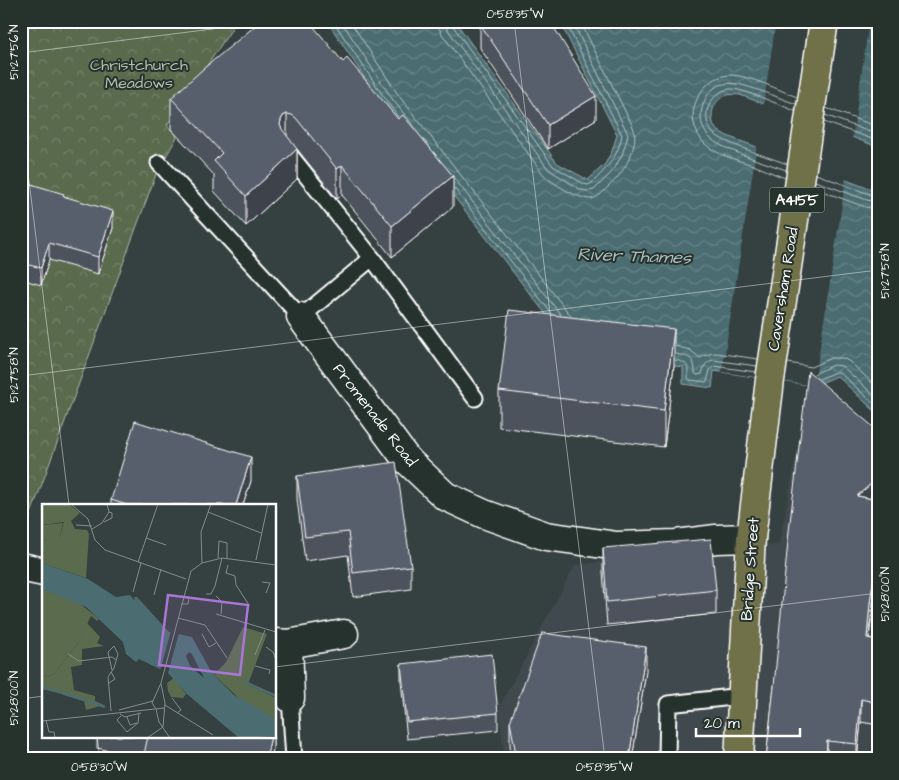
<svg xmlns="http://www.w3.org/2000/svg" width="899" height="780" font-family="'Architects Daughter',sans-serif">
<style>
.built{fill:#40494d}
.park{fill:url(#park-crowns);stroke:#acb5a6}
.water{fill:url(#water-waves);stroke:#93a7aa}
.pier{fill:#354040}
.lines{fill:none;stroke-linecap:round;stroke-linejoin:round}
.shore{stroke:#b7c5c7;stroke-width:1}
.lane-casing{stroke:#fff;stroke-width:19}
.street-casing{stroke:#fff;stroke-width:31}
.primary-casing{stroke:#fff;stroke-width:31}
.lane{stroke:#26332d;stroke-width:15}
.street{stroke:#26332d;stroke-width:28}
.primary{stroke:#6f714a;stroke-width:28}
.wall{fill:#4d525d;stroke:#fff}
.shaded-wall{fill:#3e424c;stroke:#fff}
.building{fill:#595f6c;stroke:#fff}
.ticks{fill:none;stroke:#fff;stroke-width:1;stroke-opacity:0.45}
.labels{text-anchor:middle;dominant-baseline:central;stroke-width:4;stroke-linejoin:round;paint-order:stroke}
.shield{fill:#26332d;stroke:#bec2c0;stroke-width:1}
.shield-label{font-size:15px;font-weight:bold;fill:#fff}
.park-label{font-size:16px;fill:#b5bcaf;stroke:#26332d}
.street-label{font-size:16px;fill:#fff;stroke:#26332d}
.water-label{font-size:18px;font-style:italic;fill:#aebdc0;stroke:#26332d}
.inset-river{fill:none;stroke:#4b6d72;stroke-width:2.5}
.inset-road{fill:none;stroke:#868c8c;stroke-width:1}
.view{fill:#a976d5;fill-opacity:0.15;stroke:#a976d5;stroke-width:2.5}
.inset-edge{fill:none;stroke:#fff;stroke-width:2.5}
.neatline{fill:none;stroke:#fff;stroke-width:2}
.ticks-label{font-size:12px;text-anchor:middle;fill:#fff}
</style>
<defs>
<pattern id="park-crowns" width="20" height="18" patternUnits="userSpaceOnUse" patternTransform="scale(1.25)"><rect width="20" height="18" fill="#5a6b4e"/><path d="M2 6a3 3 0 1 1 6 0M12 15a3 3 0 1 1 6 0" fill="none" stroke="#738169"/></pattern>
<pattern id="water-waves" width="16" height="10" patternUnits="userSpaceOnUse" patternTransform="scale(1.25)"><rect width="16" height="10" fill="#4b6d72"/><path d="M0 5q4-4 8 0t8 0" fill="none" stroke="#668387"/></pattern>
</defs>
<rect width="100%" height="100%" fill="#354040"/>
<filter id="ink" filterUnits="userSpaceOnUse"><feTurbulence type="fractalNoise" baseFrequency=".02" numOctaves="2"/><feDisplacementMap in="SourceGraphic" scale="10" xChannelSelector="R" yChannelSelector="G"/><feConvolveMatrix kernelMatrix="1 2 1 2 8 2 1 2 1" color-interpolation-filters="sRGB"/></filter>
<g filter="url(#ink)">
<g class="built">
<path d="M 808,393 L 878,436 L 878,759 L 504,759 L 499,707 L 575,565 L 694,550 L 779,545 Z"/>
<path d="M 21,591 L 27,592 L 21,662 Z"/>
</g>
<path class="park" d="M 21,21 L 237,21 L 167,125 L 177,137 L 156,174 L 25,530 L 21,530 Z"/>
<path class="water" d="M 327,21 L 455,21 L 557,163 L 588,180 L 605,164 L 612,151 L 617,135 L 561,24 L 556,21 L 878,21 L 878,147 L 740,95 C 733,94 727,94 721,98 C 711,105 709,121 717,130 C 720,132 724,134 727,136 L 870,189 L 878,191 L 878,414 L 837,376 L 814,386 L 714,371 L 712,388 L 683,384 L 683,367 L 577,354 L 384,107 Z"/>
<g class="pier">
<path d="M 776,21 L 869,21 L 852,140 L 763,107 Z"/>
<path d="M 757,144 L 846,178 L 814,386 L 722,372 Z"/>
</g>
<g class="lines">
<g class="shore">
<path d="M 333,21 L 388,103 L 398,117"/>
<path d="M 341,21 L 393,100 L 417,130"/>
<path d="M 350,21 L 399,96 L 571,316"/>
<path d="M 438,21 L 439,28 L 442,34 L 543,174 C 550,182 580,200 591,199 C 598,198 602,193 607,188 C 611,184 617,179 620,174 C 629,162 639,141 633,127 L 580,21"/>
<path d="M 445,21 L 448,30 L 548,169 L 581,190 L 588,191 L 594,190 L 613,171 L 622,155 L 627,139 L 628,134 L 572,21"/>
<path d="M 452,21 L 453,26 L 553,166 L 584,184 L 588,185 L 592,183 C 607,168 618,157 622,135 L 565,21"/>
<path d="M 826,108 L 878,127"/>
<path d="M 825,115 L 878,135"/>
<path d="M 824,122 L 878,141"/>
<path d="M 787,164 C 772,158 722,143 713,133 C 707,126 705,116 708,108 C 712,98 719,90 730,89 C 742,88 782,106 795,111"/>
<path d="M 786,170 C 770,164 719,149 709,137 C 701,128 699,116 703,105 C 714,73 740,84 764,92 C 775,96 785,100 796,104"/>
<path d="M 816,174 L 869,194 L 878,195"/>
<path d="M 454,178 L 561,315"/>
<path d="M 785,178 C 774,174 764,169 753,165 C 737,160 716,155 704,143 C 696,134 691,120 694,108 C 698,90 713,75 732,75 C 750,76 779,90 797,97"/>
<path d="M 815,181 L 867,200 L 878,202"/>
<path d="M 454,188 L 552,314"/>
<path d="M 814,188 L 865,207 L 878,209"/>
<path d="M 675,346 L 690,350 L 700,358 L 709,354 L 716,353 L 758,359"/>
<path d="M 675,354 C 689,356 695,358 695,373 L 697,375 L 702,374 C 704,367 705,362 713,360 L 757,366"/>
<path d="M 675,360 C 689,363 688,365 688,378 L 690,380 L 707,382 L 710,370 L 714,366 L 756,372"/>
<path d="M 788,363 L 811,367 L 831,358 L 843,358 L 850,362 L 878,388"/>
<path d="M 814,374 L 833,365 L 842,366 L 878,399"/>
<path d="M 819,379 L 835,372 L 839,372 L 878,407"/>
</g>
<g class="lane-casing">
<g id="lane">
<path d="M 289,154 L 372,258"/>
<path d="M 159,163 L 301,317 L 372,258 L 475,398"/>
<path d="M 290,698 L 294,759"/>
<path d="M 667,759 L 668,704 L 742,696"/>
</g>
</g>
<g class="street-casing">
<g id="street">
<path d="M 301,317 L 407,460 L 445,496 L 484,514 L 546,536 L 617,546 L 676,544 L 716,539 L 751,538"/>
<path d="M 21,567 L 44,572"/>
<path d="M 275,643 L 288,644 L 344,634"/>
<path d="M 288,644 L 290,698"/>
</g>
</g>
<g class="primary-casing">
<path id="primary" d="M 739,759 L 751,538 L 770,380 L 824,21"/>
</g>
<use href="#lane" class="lane"/>
<use href="#street" class="street"/>
<use href="#primary" class="primary"/>
</g>
<g class="wall">
<path d="M 480,24 L 596,119 L 548,149 L 480,48 Z"/>
<path d="M 343,62 L 453,207 L 392,257 L 342,195 L 337,199 L 297,149 L 297,179 L 246,226 L 214,191 L 214,175 L 171,129 L 171,98 Z"/>
<path d="M 21,181 L 64,196 L 113,228 L 98,274 L 49,260 L 41,285 L 21,279 Z"/>
<path d="M 674,365 L 664,447 L 499,427 L 499,391 Z"/>
<path d="M 878,431 L 878,597 L 874,597 L 869,638 L 878,640 L 878,725 L 861,722 L 857,759 L 766,759 L 774,686 Z"/>
<path d="M 297,476 L 411,566 L 411,589 L 353,597 L 348,555 L 305,561 L 297,499 Z"/>
<path d="M 251,481 L 243,505 L 111,505 L 111,500 Z"/>
<path d="M 603,548 L 716,590 L 716,614 L 607,625 L 603,572 Z"/>
<path d="M 401,664 L 498,713 L 498,730 L 407,739 L 401,681 Z"/>
<path d="M 646,671 L 632,759 L 512,759 L 510,746 L 510,722 Z"/>
<path d="M 97,736 L 273,736 L 273,749 L 143,758 L 97,748 Z"/>
</g>
<g class="shaded-wall">
<path d="M 596,96 L 596,119 L 548,149 L 548,125 Z"/>
<path d="M 287,114 L 287,145 L 280,125 L 281,120 L 283,116 Z"/>
<path d="M 297,149 L 297,179 L 246,226 L 246,196 Z"/>
<path d="M 342,165 L 342,195 L 337,199 L 337,169 Z"/>
<path d="M 453,176 L 453,207 L 392,257 L 392,226 Z"/>
<path d="M 113,211 L 113,228 L 98,274 L 98,257 Z"/>
<path d="M 49,243 L 49,260 L 41,285 L 41,268 Z"/>
<path d="M 674,329 L 674,365 L 664,447 L 664,411 Z"/>
<path d="M 251,457 L 251,481 L 243,505 L 236,505 Z"/>
<path d="M 878,478 L 878,500 L 857,496 Z"/>
<path d="M 874,575 L 874,597 L 870,625 L 867,660 L 867,638 L 870,603 Z"/>
<path d="M 646,647 L 646,671 L 632,759 L 629,759 Z"/>
<path d="M 861,699 L 861,722 L 857,759 L 857,744 Z"/>
<path d="M 271,736 L 273,736 L 273,749 L 271,759 L 266,759 Z"/>
<path d="M 827,741 L 827,759 L 826,759 Z"/>
</g>
<g class="building">
<path d="M 261,21 L 309,21 L 343,62 L 347,58 L 398,119 L 403,115 L 453,176 L 392,226 L 342,165 L 337,169 L 296,118 L 292,115 L 287,114 L 283,116 L 281,120 L 280,125 L 282,129 L 297,149 L 246,196 L 214,161 L 222,153 L 171,98 L 203,69 Z"/>
<path d="M 485,21 L 550,21 L 596,96 L 548,125 L 480,24 Z"/>
<path d="M 21,181 L 64,194 L 63,196 L 113,211 L 98,257 L 49,243 L 41,268 L 21,263 Z"/>
<path d="M 509,310 L 674,329 L 664,411 L 499,391 Z"/>
<path d="M 808,371 L 878,431 L 878,478 L 857,496 L 878,500 L 878,575 L 874,575 L 870,603 L 867,638 L 878,640 L 878,703 L 861,699 L 857,744 L 827,741 L 826,759 L 766,759 L 774,686 L 789,531 Z"/>
<path d="M 135,421 L 251,457 L 236,505 L 127,505 L 111,500 Z"/>
<path d="M 396,462 L 411,566 L 353,573 L 348,532 L 305,537 L 297,476 Z"/>
<path d="M 711,539 L 716,590 L 607,602 L 603,548 Z"/>
<path d="M 542,633 L 646,647 L 629,759 L 517,759 L 510,722 Z"/>
<path d="M 492,654 L 498,713 L 407,722 L 401,664 Z"/>
<path d="M 148,736 L 271,736 L 266,759 L 143,759 Z"/>
</g>
</g>
<path class="ticks" d="M 514,21 L 605,759M 21,53 L 276,21M 21,116 L 69,505M 21,376 L 878,270M 275,667 L 878,593M 21,699 L 44,696M 97,736 L 100,759"/>
<g class="labels">
<rect class="shield" x="769.5" y="187.5" width="55" height="25" rx="4"/>
<g class="shield-label">
<text x="797" y="200">A4155</text>
</g>
<g class="park-label">
<text x="139" y="65">Christchurch<tspan x="139" dy="18">Meadows</tspan></text>
</g>
<g class="street-label">
<text transform="translate(783 289) rotate(-81)">Caversham Road</text>
<text transform="translate(375 415) rotate(52)">Promenade Road</text>
<text transform="translate(750 569) rotate(-86)">Bridge Street</text>
</g>
<g class="water-label">
<text transform="translate(634 256) rotate(2)">River Thames</text>
</g>
</g>
<g transform="translate(42 504)">
<rect width="234" height="234" fill="#354040"/>
<path d="M 45,119 L 58,133 L 55,139 L 62,142 L 40,145 L 40,161 L 29,163 L 32,186 L 17,187 L 20,190 L 0,185 L 0,171 L 5,173 L 12,170 L 36,139 Z" fill="#5a6b4e"/>
<path d="M 132,174 L 144,190 L 141,194 L 129,193 L 126,187 L 125,179 ZM 21,183 L 53,192 L 53,197 L 62,201 L 44,206 L 42,197 L 21,191 L 17,187 Z" fill="#5a6b4e"/>
<path d="M 0,0 L 27,0 L 38,9 L 29,17 L 0,21 Z" fill="#5a6b4e"/>
<path d="M 22,17 L 29,17 L 33,25 L 45,26 L 47,30 L 44,74 L 0,59 L 0,36 L 17,37 ZM 0,85 L 37,99 L 57,115 L 55,117 L 49,112 L 36,139 L 12,170 L 5,173 L 0,171 ZM 201,123 L 225,130 L 206,180 L 234,194 L 234,215 L 201,198 L 172,171 L 184,158 Z" fill="#5a6b4e"/>
<path d="M 21,19 L 17,38 L 0,36 L 0,21 Z" fill="#5a6b4e"/>
<path d="M 0,59 L 46,75 L 74,93 L 88,91 L 93,97 L 92,93 L 95,93 L 127,128 L 150,133 L 170,169 L 177,165 L 172,171 L 192,191 L 234,215 L 234,232 L 197,234 L 145,190 L 126,169 L 97,155 L 94,158 L 84,150 L 81,138 L 44,103 L 0,85 ZM 147,148 L 150,150 L 162,174 L 148,162 L 144,152 Z" fill="#4b6d72" fill-rule="evenodd"/>
<path d="M 129,127 L 137,129 L 126,169 L 118,167 Z" fill="#354040"/>
<path class="inset-river" d="M 201,177 L 234,192M 0,182 L 63,203"/>
<path class="inset-road" d="M 29,0 L 46,15 L 53,36 L 63,46 L 144,75M 166,8 L 219,29M 62,18 L 70,14 L 70,9 L 67,8M 34,21 L 50,22M 50,25 L 60,19 L 67,8 L 65,0M 104,34 L 124,41M 176,54 L 177,37 L 185,39 L 185,54M 214,56 L 226,0M 96,58 L 116,0M 160,59 L 159,28 L 169,0M 186,61 L 184,69 L 193,72 L 194,81 L 207,101 L 203,120M 220,78 L 228,79 L 224,89M 91,88 L 99,59M 164,90 L 169,90 L 173,82 L 180,54M 112,91 L 119,65M 174,92 L 180,98 L 179,110M 139,100 L 146,100 L 147,94 L 140,92M 174,110 L 234,128M 136,114 L 163,121 L 185,154M 160,130 L 167,143 L 174,139M 224,143 L 231,148 L 234,156M 26,150 L 37,157 L 70,153 L 74,156M 213,151 L 223,126M 213,162 L 228,166 L 227,170M 67,179 L 73,175 L 69,168M 119,180 L 123,199 L 121,223M 130,194 L 139,206 L 135,209M 123,201 L 171,231M 122,204 L 114,205 L 110,199 L 119,179 L 149,67 L 160,59 L 180,54 L 234,61M 114,205 L 117,218 L 128,234M 77,206 L 111,197M 69,207 L 66,173 L 72,164 L 76,150 L 72,142 L 66,148 L 70,166M 78,210 L 83,213 L 99,209M 79,212 L 75,216 L 85,228 L 96,219 L 97,210M 85,213 L 88,221 L 95,219M 4,216 L 7,228 L 12,228 L 13,234M 0,217 L 113,205M 105,234 L 121,223"/>
<path class="view" d="M 126,91 L 206,101 L 198,171 L 117,161 Z"/>
<rect width="234" height="234" class="inset-edge"/>
</g>
<rect width="899" height="780" fill="none" stroke="#26332d" stroke-width="55"/>
<path d="M696 728v8h104v-8" fill="none" stroke="#ffffff" stroke-width="2.5"/>
<text x="704" y="728" font-size="15" fill="#ffffff" stroke="#26332d" stroke-width="4" paint-order="stroke">20 m</text>
<rect x="28" y="28" width="844" height="724" class="neatline"/>
<g class="ticks-label">
<text x="515" y="18">0°58'35"W</text>
<text transform="translate(14 52) rotate(-90)" y="4">51°27'56"N</text>
<text transform="translate(885 271) rotate(-90)" y="4">51°27'58"N</text>
<text transform="translate(14 375) rotate(-90)" y="4">51°27'58"N</text>
<text transform="translate(885 594) rotate(-90)" y="4">51°28'00"N</text>
<text transform="translate(14 698) rotate(-90)" y="4">51°28'00"N</text>
<text x="99" y="771">0°58'30"W</text>
<text x="604" y="771">0°58'35"W</text>
</g>
</svg>
